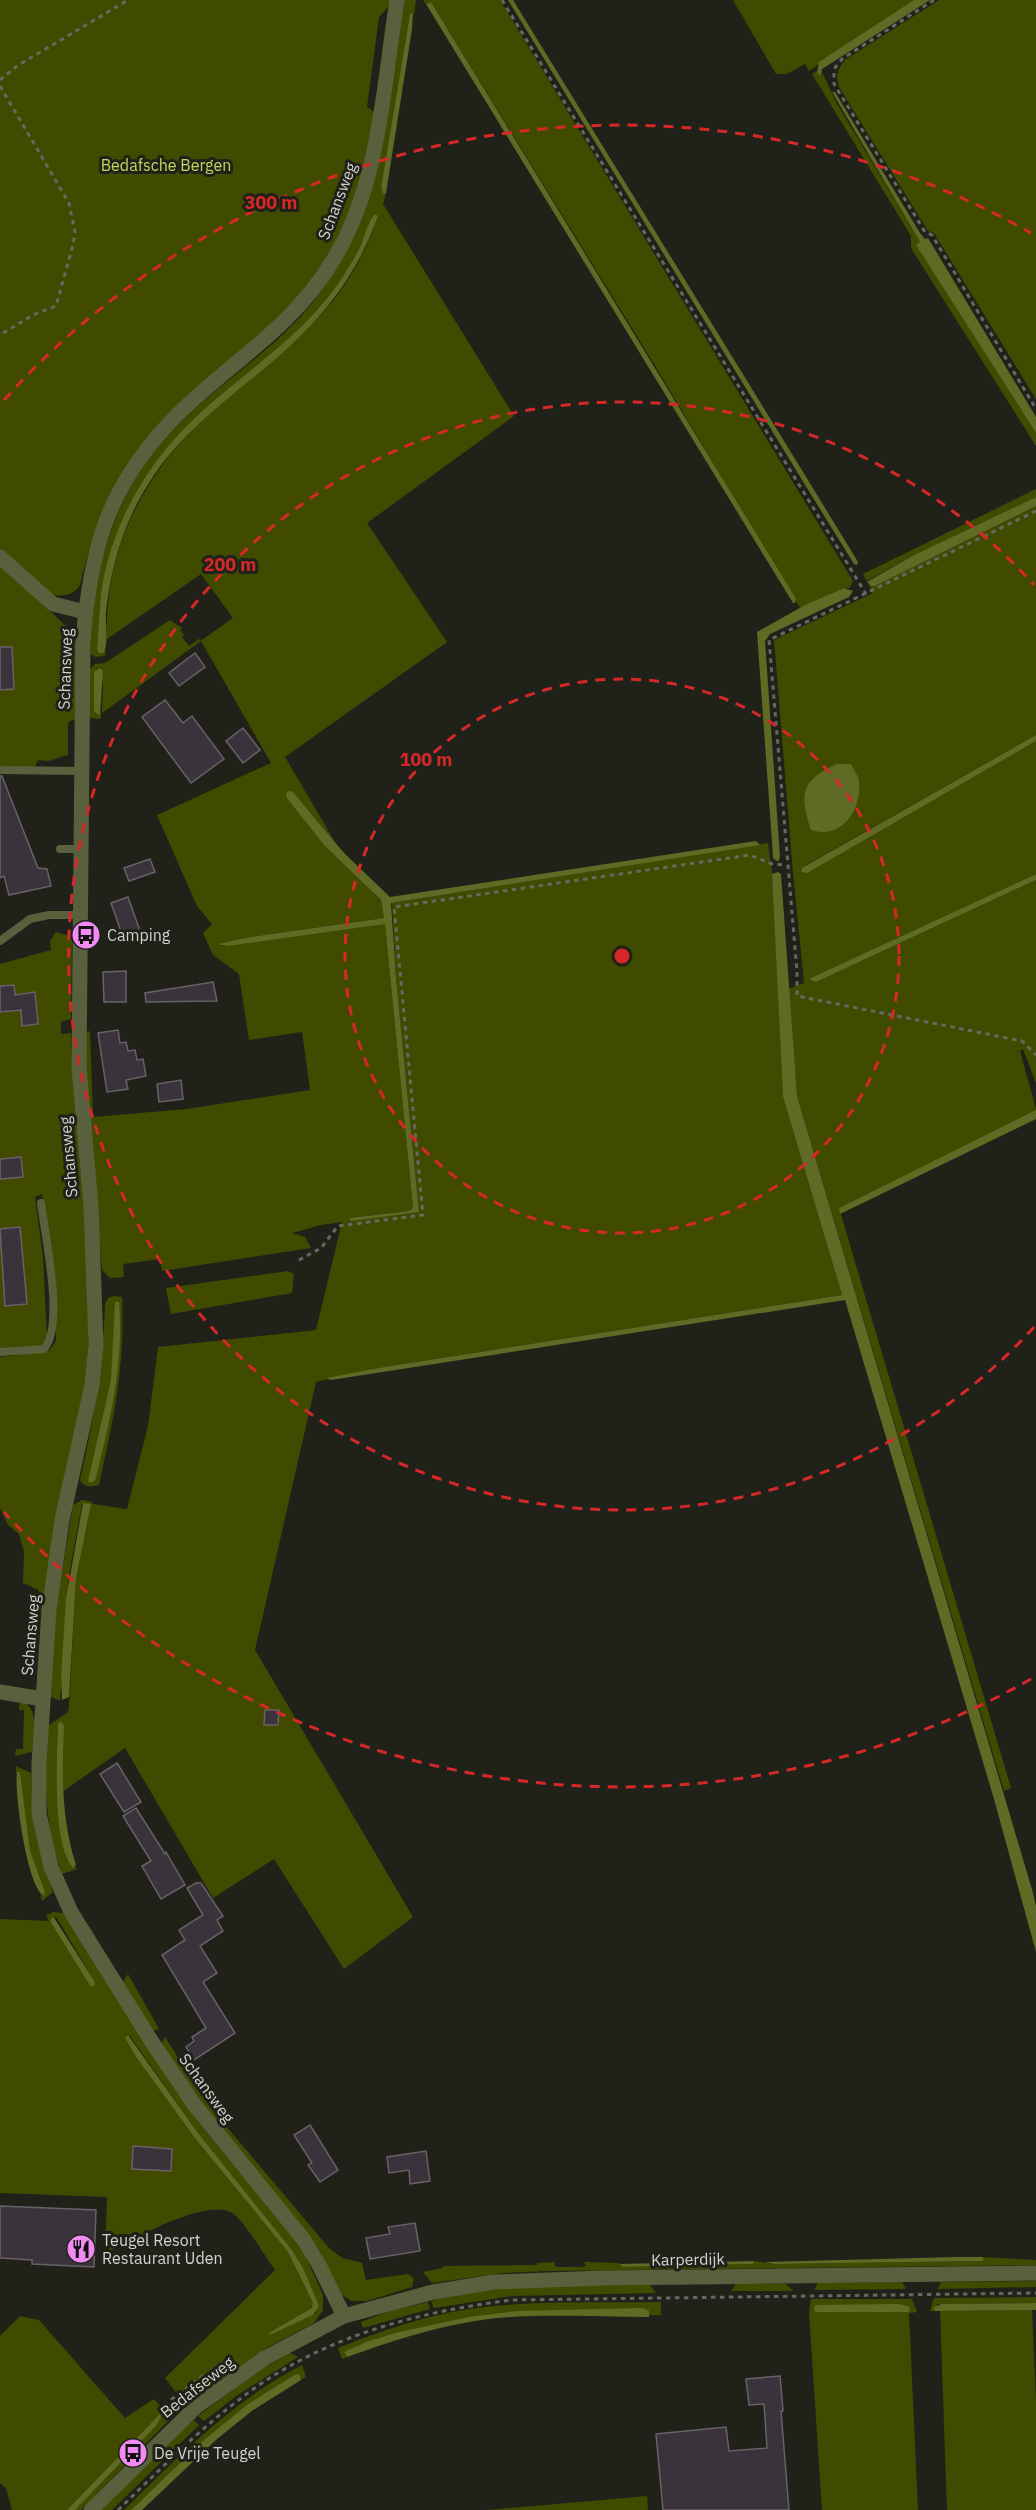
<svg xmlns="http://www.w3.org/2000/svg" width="1036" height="2510" font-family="'IBM Plex Sans',sans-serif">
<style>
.green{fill:#414b00;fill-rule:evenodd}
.water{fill:#5f6a24}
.building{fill:#3b333b;stroke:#696068;stroke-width:1.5}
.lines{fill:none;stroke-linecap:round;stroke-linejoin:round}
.path{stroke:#676861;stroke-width:3;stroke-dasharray:4.5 4.5;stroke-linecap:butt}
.service{stroke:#59603d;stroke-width:8}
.minor{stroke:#59603d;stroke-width:15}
.tertiary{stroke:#59603d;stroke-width:15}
.ring{fill:none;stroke:#d62828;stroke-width:3;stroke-dasharray:10 8}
.labels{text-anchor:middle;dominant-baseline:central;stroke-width:6;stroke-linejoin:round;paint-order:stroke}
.park-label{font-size:16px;fill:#c2d75d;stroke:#202219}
.street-label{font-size:16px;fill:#d2d3cd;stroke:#202219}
.poi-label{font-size:16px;fill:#d2d3cd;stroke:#202219;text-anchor:start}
.centre{fill:#d62828;stroke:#202219;stroke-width:3}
.ring-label{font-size:18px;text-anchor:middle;font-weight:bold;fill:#d62828;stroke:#202219;stroke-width:6;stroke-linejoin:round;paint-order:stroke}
</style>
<rect width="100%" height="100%" fill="#202219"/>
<g class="green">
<path d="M 0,0 L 391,0 L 390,5 L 379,17 L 367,107 L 374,112 C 366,175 345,237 306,288 C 271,334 220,365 178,404 C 125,453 96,515 80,585 C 74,594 65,597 54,595 L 49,610 L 66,626 L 77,644 L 75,719 L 68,722 L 68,755 L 48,761 L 38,760 L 34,769 L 0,766 Z"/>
<path d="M 403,0 L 416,0 L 414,14 L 410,14 L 381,187 L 383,194 L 386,193 L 383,204 L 514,416 L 367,523 L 447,642 L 285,757 L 335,842 L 293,792 L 286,797 L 381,901 L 384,918 L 251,937 L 220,946 L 385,923 L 413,1208 L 409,1211 L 350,1218 L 419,1212 L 396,978 L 392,903 L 768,843 L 773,880 L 783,1097 L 842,1295 L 378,1368 L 316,1382 L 255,1650 L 413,1917 L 344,1969 L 274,1859 L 213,1898 L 125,1748 L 62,1792 L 58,1725 C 57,1768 52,1815 67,1857 C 70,1864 75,1865 77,1869 L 62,1874 C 43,1821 45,1781 48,1726 L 68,1712 L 69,1707 L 76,1579 L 91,1504 L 82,1504 L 69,1575 L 60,1701 L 50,1696 L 56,1610 L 73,1505 L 82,1500 L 92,1502 L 92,1504 L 127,1509 L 148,1426 L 158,1347 L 316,1330 L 342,1222 L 321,1225 L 292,1233 L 305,1237 L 311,1248 L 162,1271 L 160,1259 L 123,1264 L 124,1277 L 110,1278 L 102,1270 L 88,1121 L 85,1033 L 90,1031 L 93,1117 L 187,1109 L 310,1090 L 302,1032 L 249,1040 L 239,974 L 213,955 L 203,933 L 212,924 L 197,906 L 157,815 L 271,763 L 201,641 L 102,713 L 103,686 L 101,668 L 96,669 L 101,719 L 88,718 L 89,670 L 95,664 L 105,663 L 170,620 L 182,628 L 180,630 L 184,635 L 182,637 L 189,646 L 199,639 L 202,640 L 233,618 L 201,574 L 107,639 C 104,545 148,465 219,405 C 260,370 306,337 339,293 C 356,270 369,243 378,216 C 364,229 367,236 358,251 C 347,271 332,294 316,311 C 284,346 246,373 210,404 C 159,449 121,504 105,571 C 99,596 99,623 97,648 L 104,653 L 106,650 L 105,656 L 95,657 L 90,653 C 94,561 115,486 183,420 C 223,381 272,351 308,308 C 327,286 341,261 354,236 Z"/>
<path d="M 423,0 L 500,0 L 853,581 L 850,588 L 844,588 L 800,608 L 654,364 L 431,2 L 426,4 Z"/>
<path d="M 733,0 L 914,0 L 809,71 L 805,64 L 787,74 L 776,74 Z"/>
<path d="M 939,0 L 1036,0 L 1036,399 L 934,233 L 928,231 L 839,87 C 835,75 838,69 845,60 Z"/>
<path d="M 817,71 L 821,76 L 823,74 L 836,102 L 920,242 L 917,246 L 1036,433 L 1036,446 L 911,248 L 911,236 L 812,74 Z"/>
<path d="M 1036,489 L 1036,497 L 914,555 L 867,581 L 863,574 Z"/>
<path d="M 1036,506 L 1036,735 L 806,865 L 805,873 L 1036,741 L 1036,874 L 812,978 L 810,980 L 816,982 L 1036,880 L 1036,1083 L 1023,1049 L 1020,1051 L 1036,1109 L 1035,1112 L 839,1208 L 1011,1788 L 1004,1791 L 797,1096 L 788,989 L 804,983 L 793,873 L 774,640 L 873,593 L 869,585 L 875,586 Z"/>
<path d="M 56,932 L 66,935 L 72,940 L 71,1019 L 61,1022 L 61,1034 L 71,1033 C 74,1144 95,1253 87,1364 C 85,1399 75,1433 67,1467 C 57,1515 48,1562 43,1611 L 38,1613 L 39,1590 L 23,1583 L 24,1552 L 19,1534 L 8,1525 L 0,1508 L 0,1357 L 49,1351 L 56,1341 L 56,1310 L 42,1194 L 35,1197 L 43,1257 L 47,1338 L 41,1347 L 0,1351 L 0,964 L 51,950 L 50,941 Z"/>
<path d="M 288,1271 L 294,1274 L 292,1293 L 171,1314 L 166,1288 Z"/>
<path d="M 114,1296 L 122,1297 C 125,1367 114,1417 99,1485 C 90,1487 85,1488 80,1480 C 94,1419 103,1367 105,1304 L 108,1298 Z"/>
<path d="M 20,1700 C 41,1707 33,1735 32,1752 L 15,1756 L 16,1749 L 23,1749 L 24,1710 L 19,1710 Z"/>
<path d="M 16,1766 L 31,1773 C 31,1816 38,1853 53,1892 L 42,1901 L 40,1894 L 42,1896 L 45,1892 L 30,1850 L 20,1772 L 17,1772 L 16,1775 Z"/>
<path d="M 54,1912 L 63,1913 L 173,2087 L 209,2135 L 302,2248 L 323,2295 L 323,2310 L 314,2323 L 265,2349 L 196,2398 L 178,2395 L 165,2378 L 275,2270 C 265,2256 246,2224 234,2214 C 208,2195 130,2241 105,2254 L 107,2197 L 0,2193 L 0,1919 L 49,1921 L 46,1915 ZM 53,1916 L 57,1918 L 95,1982 L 90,1986 L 50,1921 ZM 130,2036 L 198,2133 L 292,2250 L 303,2268 L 316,2313 L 313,2315 L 270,2335 L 313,2308 L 313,2303 L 288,2252 L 194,2137 L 136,2057 L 125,2038 Z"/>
<path d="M 128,1974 L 159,2029 L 152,2031 L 123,1982 Z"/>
<path d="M 165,2037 L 209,2106 L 329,2248 L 342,2258 L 362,2263 L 366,2280 L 408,2274 L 414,2279 L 412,2287 L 367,2301 L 351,2301 L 338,2292 L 319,2250 L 201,2103 L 161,2045 Z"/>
<path d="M 982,2257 L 1036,2260 L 1036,2265 L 545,2271 L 503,2273 L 432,2283 L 423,2272 L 443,2268 L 444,2266 L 538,2265 L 536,2263 L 555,2262 L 554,2265 L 557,2267 L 584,2267 L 586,2265 L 584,2262 L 620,2263 L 619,2264 L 623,2267 L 752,2264 L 754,2261 L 774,2264 L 982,2261 Z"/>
<path d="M 1036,2281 L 1036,2287 L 938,2289 L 941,2282 Z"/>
<path d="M 902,2282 L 906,2289 L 814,2290 L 818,2283 Z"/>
<path d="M 736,2284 L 786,2284 L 793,2291 L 731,2291 Z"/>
<path d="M 650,2285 L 656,2293 L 512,2296 L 434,2308 L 431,2301 C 501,2281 578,2286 650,2285 Z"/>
<path d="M 1036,2297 L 1036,2303 L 937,2304 L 935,2311 L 930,2311 L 934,2298 Z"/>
<path d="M 811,2299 L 912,2299 L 917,2312 L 909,2313 L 918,2510 L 822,2510 L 809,2312 Z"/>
<path d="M 428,2302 L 430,2309 L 363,2328 L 361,2322 L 390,2311 Z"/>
<path d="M 661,2302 L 661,2315 L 469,2317 L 344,2352 L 347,2357 L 342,2359 L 338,2348 C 381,2331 423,2316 469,2309 C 532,2300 597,2303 661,2302 Z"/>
<path d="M 1032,2310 L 1036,2400 L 1036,2510 L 947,2510 L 940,2311 Z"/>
<path d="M 20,2316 L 39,2320 L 125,2418 L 154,2399 L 171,2418 L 81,2510 L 75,2510 L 156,2426 L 160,2415 L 67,2510 L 12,2510 L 6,2488 L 0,2483 L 0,2336 Z"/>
<path d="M 290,2353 L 298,2357 L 239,2394 L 204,2421 L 198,2416 L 258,2371 Z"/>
<path d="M 302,2365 L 306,2377 L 301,2380 L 300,2375 L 248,2404 L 205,2439 L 131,2510 L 124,2510 C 179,2456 232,2401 302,2365 Z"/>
<path d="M 194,2420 L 199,2425 L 112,2510 L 102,2510 L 164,2446 Z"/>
<path d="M 647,2496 L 648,2510 L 487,2510 Z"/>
</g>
<g class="water">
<path d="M 508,0 L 513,0 L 811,485 L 858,562 L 857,565 L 854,564 L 807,488 Z"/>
<path d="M 914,0 L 930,0 L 822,69 L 821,76 L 817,73 L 819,62 Z"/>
<path d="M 431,2 L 787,584 L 796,599 L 795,603 L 793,603 L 426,4 Z"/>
<path d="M 413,13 L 412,29 L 386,193 L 383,194 L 381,187 L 410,14 Z"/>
<path d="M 832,92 L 835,92 L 920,233 L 925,239 L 928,238 L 1036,417 L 1036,433 L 916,245 L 920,242 Z"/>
<path d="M 375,214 L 378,216 C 356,278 322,319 272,362 C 228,399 180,433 149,483 C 124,522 111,566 106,612 C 105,626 109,639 104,653 L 99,653 L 97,649 C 99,623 99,596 105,571 C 121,504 158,449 210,404 C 246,373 284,346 316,311 C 332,294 347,271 358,251 C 365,239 366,224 375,214 Z"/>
<path d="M 1036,497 L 1036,506 L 875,586 L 871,586 L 867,582 L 914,555 Z"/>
<path d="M 844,588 L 853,591 L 849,597 L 770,634 L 765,641 L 780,857 L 778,862 L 773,858 L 772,842 L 757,632 L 805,605 Z"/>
<path d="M 99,668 L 103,670 L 100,716 L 94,711 L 94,672 Z"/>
<path d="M 1036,735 L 1036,741 L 807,873 L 801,872 L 802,868 L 807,865 Z"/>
<path d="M 836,764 L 851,764 C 853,769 859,776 859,782 C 862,810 841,840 811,830 C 799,793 801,781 836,764 Z"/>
<path d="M 290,791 L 293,792 L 344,853 L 390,897 L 756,841 L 760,845 L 391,903 L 396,978 L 419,1212 L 351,1221 L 350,1218 L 409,1211 L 413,1208 L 385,924 L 227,946 L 218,944 L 251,937 L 384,918 L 381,900 L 325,846 L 286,797 L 287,792 Z"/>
<path d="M 778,872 L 781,874 L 797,1096 L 1033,1893 L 1036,1906 L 1036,1952 L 994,1799 L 845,1300 L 331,1380 L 327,1378 L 378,1368 L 842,1295 L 783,1097 L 772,874 Z"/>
<path d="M 1036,874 L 1036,880 L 816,982 L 810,980 L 811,978 Z"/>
<path d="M 1036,1110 L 1036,1119 L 840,1214 L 839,1208 Z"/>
<path d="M 115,1302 L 119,1302 C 124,1364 110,1422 95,1481 L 90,1483 L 88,1481 L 111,1380 Z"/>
<path d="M 83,1503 L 91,1504 L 76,1579 L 69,1697 L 62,1700 L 61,1677 L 66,1599 Z"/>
<path d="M 60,1721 L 64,1725 C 62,1774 61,1818 76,1865 L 73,1868 C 51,1841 57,1759 58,1725 Z"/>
<path d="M 17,1772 L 20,1772 L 30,1850 L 45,1892 L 44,1896 C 27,1887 14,1792 17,1772 Z"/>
<path d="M 53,1916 L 95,1982 L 94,1986 L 90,1986 L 50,1921 Z"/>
<path d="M 128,2035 L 198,2133 L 292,2250 L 303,2268 L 319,2306 L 313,2315 L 270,2335 L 269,2333 L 312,2308 L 313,2303 L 288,2252 L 194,2137 L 136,2057 L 125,2038 Z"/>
<path d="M 956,2257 L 982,2257 L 984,2259 L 982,2261 L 774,2264 L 764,2262 Z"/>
<path d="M 754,2261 L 753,2264 L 623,2267 L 619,2264 Z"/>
<path d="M 1036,2303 L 1036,2310 L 935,2311 L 934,2307 L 941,2304 Z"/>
<path d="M 899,2304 L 910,2307 L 909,2312 L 816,2312 L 814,2310 L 815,2305 Z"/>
<path d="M 643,2308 L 649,2311 L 649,2317 C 592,2317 532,2312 475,2321 C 431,2328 389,2342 347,2357 L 344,2352 L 369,2341 L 399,2332 L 469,2317 L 517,2311 Z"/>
<path d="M 296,2374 L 300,2375 L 301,2380 L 253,2410 L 217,2439 L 142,2510 L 131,2510 L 205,2439 L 248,2404 Z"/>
<path d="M 160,2414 L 161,2417 L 156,2426 L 75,2510 L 67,2510 Z"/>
</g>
<g class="building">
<path d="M 0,647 L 12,647 L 14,689 L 0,690 Z"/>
<path d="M 195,653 L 205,667 L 179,686 L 169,673 Z"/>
<path d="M 165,700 L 183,723 L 192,716 L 224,759 L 191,783 L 142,717 Z"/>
<path d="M 243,728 L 260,750 L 243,763 L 226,741 Z"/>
<path d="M 0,776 L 2,776 L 38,868 L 47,869 L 51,886 L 9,895 L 4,876 L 0,878 Z"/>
<path d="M 150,859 L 155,872 L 129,881 L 124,868 Z"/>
<path d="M 128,897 L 140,931 L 123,937 L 111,903 Z"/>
<path d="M 126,971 L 126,1002 L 104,1002 L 103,972 Z"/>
<path d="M 213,982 L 217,1001 L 146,1002 L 145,993 Z"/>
<path d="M 14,985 L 15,995 L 35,992 L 38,1024 L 22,1026 L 21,1010 L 0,1012 L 0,986 Z"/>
<path d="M 118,1030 L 120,1043 L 126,1042 L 128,1051 L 135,1050 L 137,1060 L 143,1059 L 146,1076 L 126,1080 L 128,1089 L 107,1092 L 98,1033 Z"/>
<path d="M 181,1080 L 183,1099 L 159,1102 L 157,1084 Z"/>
<path d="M 21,1157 L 23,1177 L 0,1179 L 0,1159 Z"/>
<path d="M 20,1227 L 27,1304 L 5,1306 L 0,1229 Z"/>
<path d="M 265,1710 L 279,1710 L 278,1725 L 264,1725 Z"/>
<path d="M 117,1763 L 141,1802 L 124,1812 L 100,1774 Z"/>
<path d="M 136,1808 L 165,1854 L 166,1852 L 185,1885 L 161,1899 L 142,1866 L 151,1861 L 123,1816 Z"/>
<path d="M 196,1883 L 201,1883 L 223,1916 L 217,1920 L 223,1931 L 200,1946 L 217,1973 L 203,1982 L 235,2033 L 194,2060 L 186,2047 L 194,2041 L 192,2037 L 206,2028 L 162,1955 L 185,1940 L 179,1930 L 203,1915 L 187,1888 Z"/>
<path d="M 310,2125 L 338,2170 L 320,2182 L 308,2165 L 312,2163 L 294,2135 Z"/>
<path d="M 133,2146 L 172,2149 L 171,2171 L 132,2169 Z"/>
<path d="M 426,2151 L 430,2181 L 410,2184 L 409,2170 L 389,2173 L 387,2157 Z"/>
<path d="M 0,2206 L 96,2210 L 94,2267 L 32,2264 L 32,2260 L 0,2258 Z"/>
<path d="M 415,2223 L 420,2251 L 370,2259 L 366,2238 L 390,2234 L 388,2227 Z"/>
<path d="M 780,2376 L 783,2411 L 781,2411 L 789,2510 L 663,2510 L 656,2434 L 726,2427 L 729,2451 L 767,2448 L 764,2404 L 749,2405 L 746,2379 Z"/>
</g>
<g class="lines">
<g class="path">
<path d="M 502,0 L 866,594"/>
<path d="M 934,0 L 842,59 L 834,69 L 834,84 L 925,232 L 932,235 L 1036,409"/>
<path d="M 0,80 L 17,66 L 128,0"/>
<path d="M 0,86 L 69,203 L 75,232 L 73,245 L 56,306 L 33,315 L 0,335"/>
<path d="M 1036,511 L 769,640 L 797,972 L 797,996 L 1022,1041 L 1036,1055"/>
<path d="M 299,1260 L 321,1248 L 338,1226 L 423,1215 L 394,907 L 750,855 L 772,864 L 786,865"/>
<path d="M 171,2400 L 204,2375 L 212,2375"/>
<path d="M 118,2510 C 158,2472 196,2432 240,2399 C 318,2338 415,2312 512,2300 L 1036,2293"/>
</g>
<g class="service">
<path d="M 0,770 L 81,771"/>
<path d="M 60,849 L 80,849"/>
<path d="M 0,941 L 30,919 L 49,915 L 79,915"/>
<path d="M 0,1352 L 44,1349 C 65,1325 45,1236 41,1203"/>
</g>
<g class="minor">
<path d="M 0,557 L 53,604 L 85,612"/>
<path d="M 0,1692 L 43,1699"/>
<path d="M 344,2316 L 319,2265 L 304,2240 L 193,2103 L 152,2042 L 71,1912 L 51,1867 L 39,1814 L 39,1763 L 49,1610 L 62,1520 L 92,1385 L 96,1344 L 91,1207 L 79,1067 L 83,642 C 90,547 109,483 178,414 C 232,361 291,329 332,262 C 380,185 383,88 397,0"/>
</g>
<path class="tertiary" d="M 91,2510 L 197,2406 L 265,2358 L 344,2316 L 433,2292 L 494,2282 L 603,2278 L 1036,2273"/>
</g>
<g class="ring">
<circle cx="622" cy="956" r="277"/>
<path d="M1034 1327A554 554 0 1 1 1034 585"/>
<path d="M1031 1679A831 831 0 0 1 4 1512M4 400A831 831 0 0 1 1031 233"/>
</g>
<defs>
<g id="bus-disc" transform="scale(1.5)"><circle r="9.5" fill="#f28af3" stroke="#202219"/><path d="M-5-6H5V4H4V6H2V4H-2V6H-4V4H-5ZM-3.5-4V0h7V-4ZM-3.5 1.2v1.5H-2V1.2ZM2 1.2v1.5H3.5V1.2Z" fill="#111"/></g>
<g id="restaurant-disc" transform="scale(1.5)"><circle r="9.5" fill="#f28af3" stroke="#202219"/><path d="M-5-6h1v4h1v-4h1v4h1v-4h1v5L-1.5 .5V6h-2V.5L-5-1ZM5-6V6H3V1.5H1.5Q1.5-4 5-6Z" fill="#111"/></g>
</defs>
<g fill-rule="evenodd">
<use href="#bus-disc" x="86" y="935"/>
<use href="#restaurant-disc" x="81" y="2249"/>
<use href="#bus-disc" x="133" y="2453"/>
</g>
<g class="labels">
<g class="park-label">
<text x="166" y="165">Bedafsche Bergen</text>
</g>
<g class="street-label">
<text transform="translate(337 201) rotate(-69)">Schansweg</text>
<text transform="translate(65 669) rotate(-88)">Schansweg</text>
<text transform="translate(68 1157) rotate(-95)">Schansweg</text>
<text transform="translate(30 1635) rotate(-85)">Schansweg</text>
<text transform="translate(207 2088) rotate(54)">Schansweg</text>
<text transform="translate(688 2259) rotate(-1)">Karperdijk</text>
<text transform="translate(197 2387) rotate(-38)">Bedafseweg</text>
</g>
<g class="poi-label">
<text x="107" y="935">Camping</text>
<text x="102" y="2240">Teugel Resort<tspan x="102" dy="18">Restaurant Uden</tspan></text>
<text x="154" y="2453">De Vrije Teugel</text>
</g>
</g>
<circle cx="622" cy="956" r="9" class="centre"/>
<g class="ring-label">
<text x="271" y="209">300 m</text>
<text x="230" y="571">200 m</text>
<text x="426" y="766">100 m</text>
</g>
</svg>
